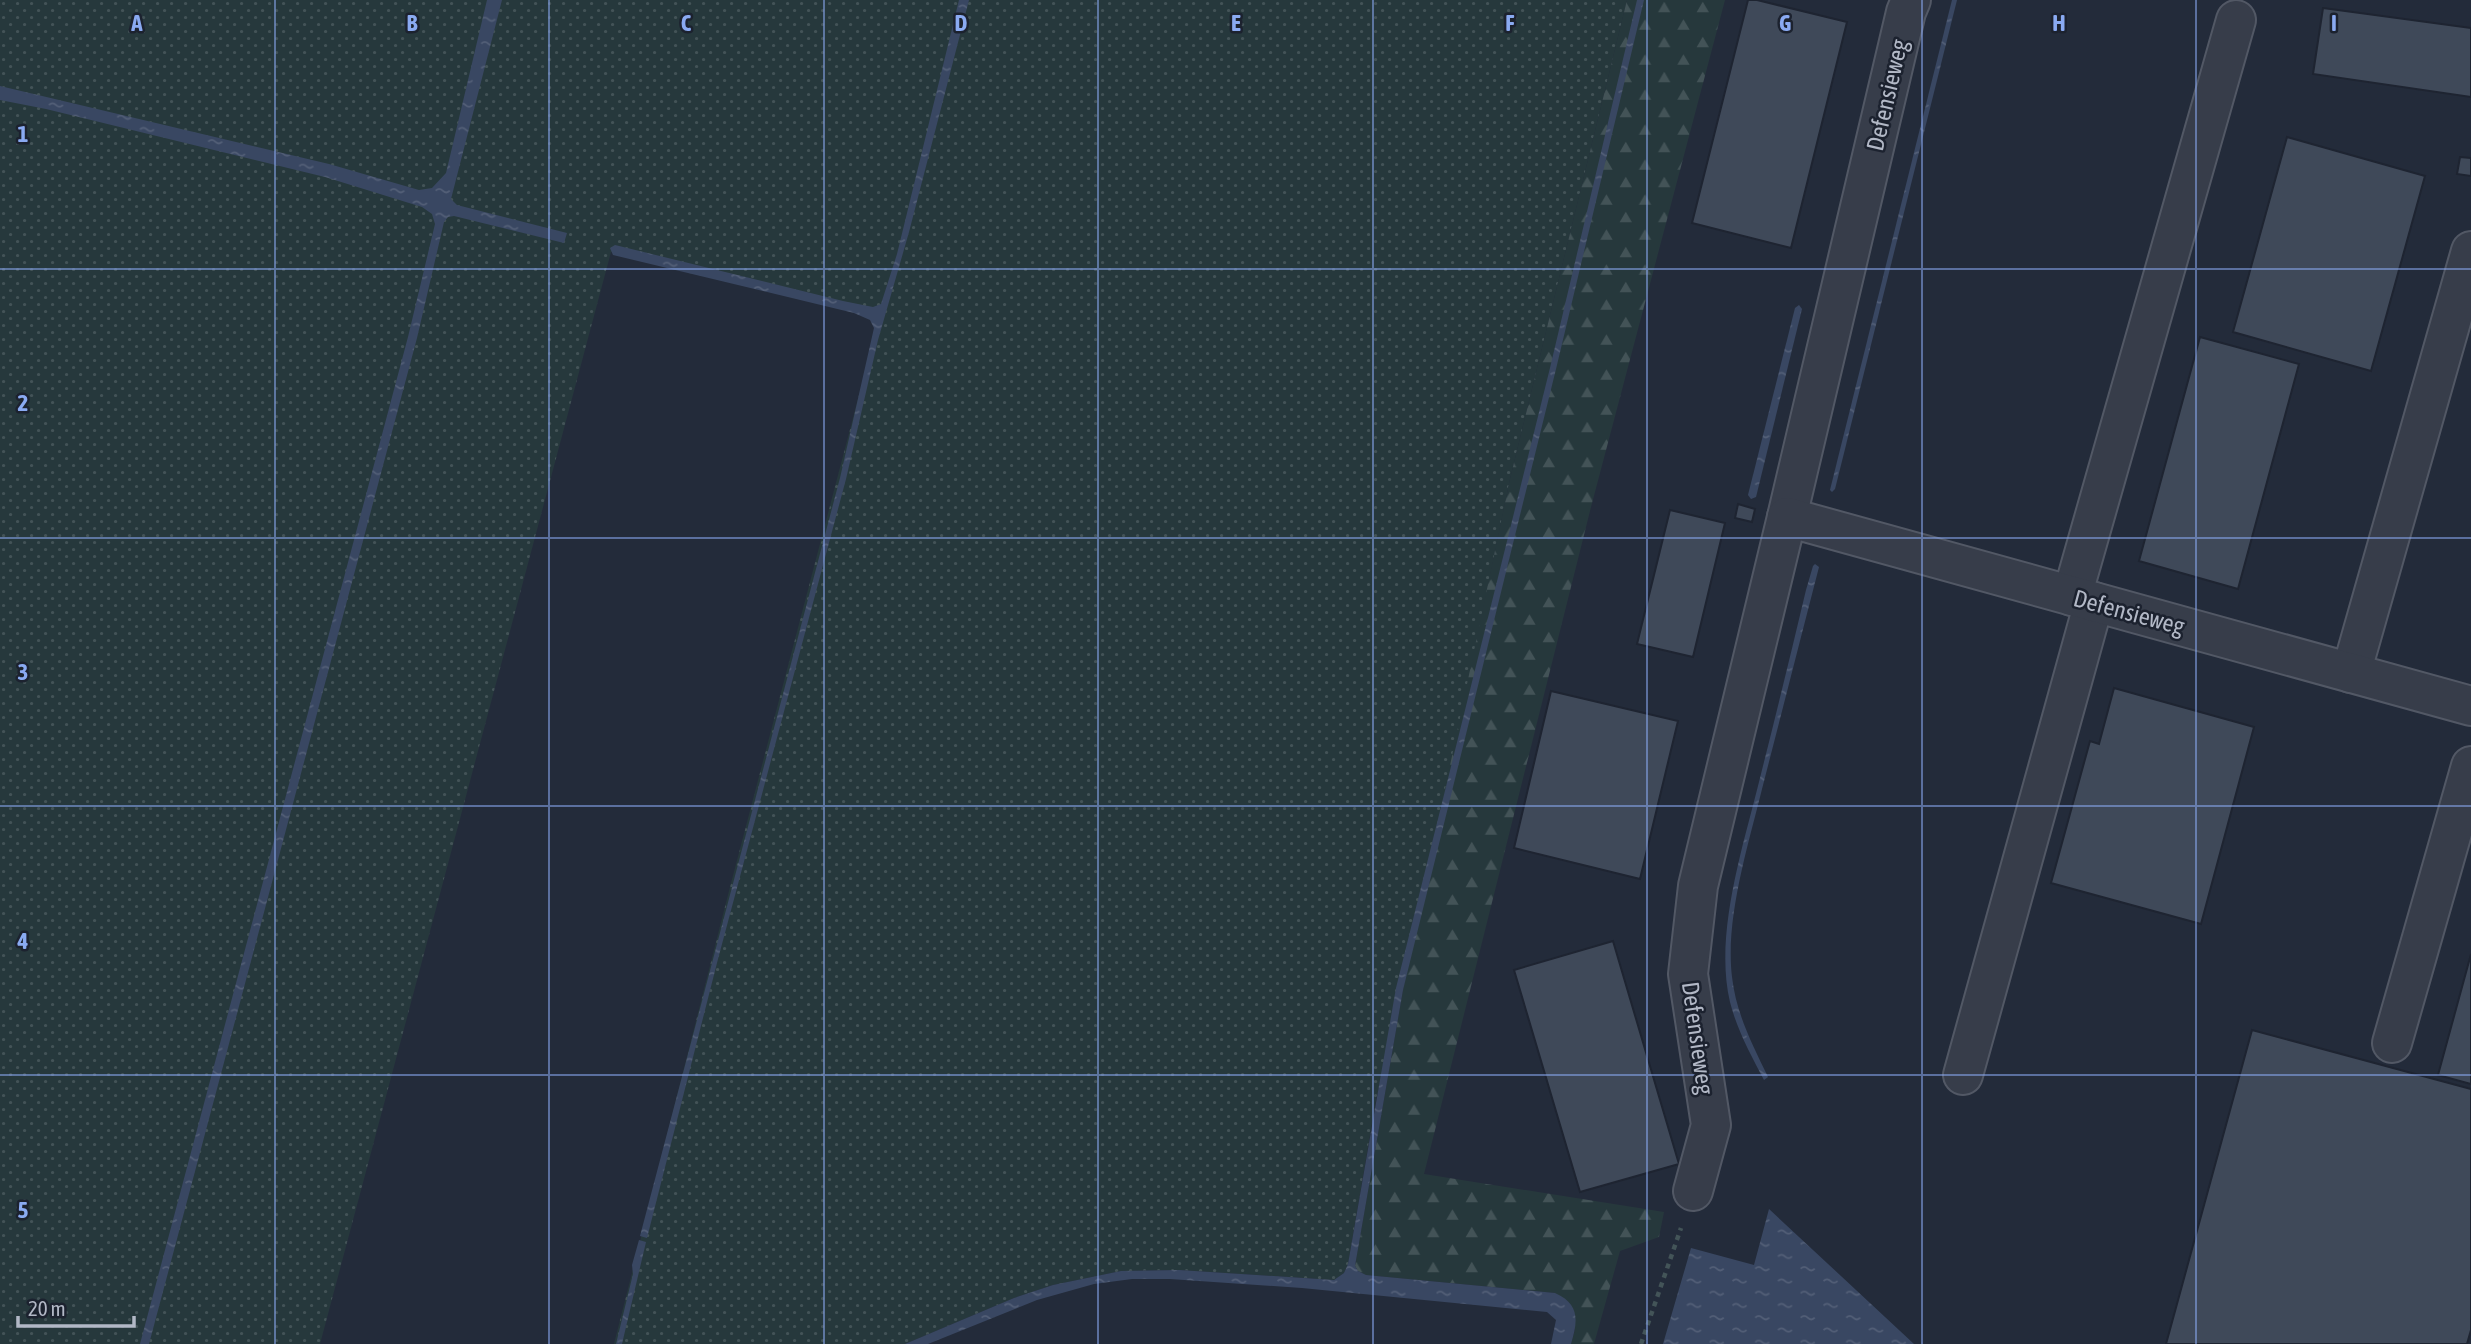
<svg xmlns="http://www.w3.org/2000/svg" width="2471" height="1344" font-family="'Asap Condensed',sans-serif">
<style>
.grass{fill:url(#grass-dots)}
.forest{fill:url(#forest-firs)}
.water{fill:url(#water-ripples)}
.building{fill:#3f4959;stroke:#1e2431;stroke-width:2}
.lines{fill:none;stroke-linecap:round;stroke-linejoin:round}
.minor-casing{stroke:#525865;stroke-width:42}
.path{stroke:#435458;stroke-width:4.5;stroke-dasharray:5 5;stroke-linecap:butt}
.minor{stroke:#373d4a;stroke-width:38}
.grid{fill:none;stroke:#8aaaf2;stroke-width:2;stroke-opacity:0.55}
.labels{text-anchor:middle;dominant-baseline:central;stroke-width:5;stroke-linejoin:round;paint-order:stroke}
.street-label{font-size:24px;fill:#b2b8c6;stroke:#1c222f}
.grid-label{font-size:23px;text-anchor:middle;font-weight:bold;fill:#8aaaf2;stroke:#1c222f;stroke-width:5;stroke-linejoin:round;paint-order:stroke}
</style>
<defs>
<pattern id="grass-dots" width="8" height="8" patternUnits="userSpaceOnUse" patternTransform="scale(1.75)"><rect width="8" height="8" fill="#26383c"/><path d="M2 2h.1M6 6h.1" fill="none" stroke="#435357" stroke-width="1.8" stroke-linecap="round"/></pattern>
<pattern id="forest-firs" width="22" height="20" patternUnits="userSpaceOnUse" patternTransform="scale(1.75)"><rect width="22" height="20" fill="#26383c"/><path d="M5 1l3.5 6h-7zM16 11l3.5 6h-7z" fill="#435357"/></pattern>
<pattern id="water-ripples" width="26" height="14" patternUnits="userSpaceOnUse" patternTransform="scale(1.75)"><rect width="26" height="14" fill="#394762"/><path d="M2 4q2-2 4 0t4 0M15 11q2-2 4 0t4 0" fill="none" stroke="#535f77"/></pattern>
</defs>
<rect width="100%" height="100%" fill="#232b3a"/>
<path class="grass" d="M 0,0 L 1627,0 L 1510,479 L 1443,804 L 1376,1100 L 1348,1264 L 1344,1273 L 1334,1280 L 1179,1270 L 1121,1271 L 1053,1285 L 1014,1298 L 905,1344 L 614,1344 L 729,891 L 880,315 L 611,252 L 320,1344 L 0,1344 Z"/>
<path class="forest" d="M 1627,0 L 1725,0 L 1591,507 L 1424,1174 L 1664,1212 L 1659,1237 L 1620,1251 L 1594,1344 L 1571,1344 L 1575,1330 L 1555,1293 L 1366,1275 L 1358,1271 L 1355,1266 L 1403,990 L 1510,479 Z"/>
<g class="water">
<path d="M 487,0 L 502,0 L 451,199 L 457,205 L 567,233 L 564,243 L 454,216 L 448,217 L 444,222 L 417,338 L 149,1344 L 140,1344 L 408,337 L 435,224 L 432,214 L 422,207 L 325,177 L 46,109 L 0,100 L 0,86 L 329,164 L 419,190 L 432,188 L 446,173 Z"/>
<path d="M 959,0 L 969,0 L 909,232 L 878,340 L 846,479 L 718,959 L 647,1238 L 640,1236 L 840,478 L 874,328 L 870,320 L 854,313 L 613,255 L 610,248 L 615,245 L 843,301 L 873,307 L 881,304 L 897,254 Z"/>
<path d="M 1637,0 L 1644,0 L 1556,369 L 1403,990 L 1355,1266 L 1358,1271 L 1366,1275 L 1555,1293 C 1580,1304 1578,1321 1571,1344 L 1551,1344 L 1556,1320 L 1547,1312 L 1302,1288 L 1170,1279 L 1132,1279 L 1094,1284 L 1037,1300 L 928,1344 L 905,1344 L 1014,1298 L 1053,1285 L 1121,1271 L 1179,1270 L 1334,1280 L 1344,1273 L 1348,1264 L 1396,988 L 1550,368 Z"/>
<path d="M 1952,0 L 1957,0 L 1835,489 L 1832,492 L 1830,490 Z"/>
<path d="M 1799,305 L 1802,309 L 1756,497 L 1751,499 L 1748,495 L 1795,308 Z"/>
<path d="M 1815,564 L 1819,567 C 1800,641 1781,715 1762,789 C 1748,846 1725,919 1732,977 C 1736,1013 1752,1044 1768,1077 L 1764,1080 C 1751,1055 1737,1030 1730,1002 C 1714,935 1743,847 1759,782 C 1775,718 1791,654 1806,590 L 1813,566 Z"/>
<path d="M 1769,1209 L 1914,1344 L 1663,1344 L 1691,1248 L 1754,1265 Z"/>
<path d="M 639,1240 L 646,1242 L 622,1344 L 616,1344 L 633,1274 L 632,1265 Z"/>
</g>
<g class="building">
<path d="M 1748,0 L 1757,0 L 1847,22 L 1791,248 L 1692,223 Z"/>
<path d="M 2323,8 L 2471,28 L 2471,97 L 2313,74 Z"/>
<path d="M 2287,137 L 2425,176 L 2371,371 L 2233,332 Z"/>
<path d="M 2460,157 L 2471,158 L 2471,176 L 2457,174 Z"/>
<path d="M 2200,337 L 2299,364 L 2238,589 L 2139,561 Z"/>
<path d="M 1738,504 L 1755,509 L 1752,522 L 1735,518 Z"/>
<path d="M 1670,510 L 1725,523 L 1693,657 L 1637,644 Z"/>
<path d="M 2114,688 L 2254,727 L 2201,924 L 2051,883 L 2090,741 L 2099,744 Z"/>
<path d="M 1551,691 L 1678,721 L 1640,879 L 1514,848 Z"/>
<path d="M 1613,941 L 1679,1164 L 1580,1192 L 1514,970 Z"/>
<path d="M 2471,954 L 2471,1084 L 2438,1075 Z"/>
<path d="M 2252,1030 L 2471,1089 L 2471,1330 L 2467,1344 L 2166,1344 Z"/>
</g>
<g class="lines">
<g class="minor-casing">
<g id="minor">
<path d="M 1787,517 L 1906,12 L 1911,0"/>
<path d="M 2072,596 L 2236,20"/>
<path d="M 2351,673 L 2471,251"/>
<path d="M 2392,1043 L 2471,766"/>
<path d="M 1963,1075 L 2094,602"/>
<path d="M 1693,1191 L 1711,1125 L 1688,974 L 1698,886 L 1787,517 L 2471,706"/>
</g>
</g>
<path class="path" d="M 1641,1344 L 1681,1228"/>
<use href="#minor" class="minor"/>
</g>
<path class="grid" d="M 275,0 L 275,1344M 549,0 L 549,1344M 824,0 L 824,1344M 1098,0 L 1098,1344M 1373,0 L 1373,1344M 1647,0 L 1647,1344M 1922,0 L 1922,1344M 2196,0 L 2196,1344M 0,269 L 2471,269M 0,538 L 2471,538M 0,806 L 2471,806M 0,1075 L 2471,1075"/>
<g class="labels">
<g class="street-label">
<text transform="translate(1887 95) rotate(-77)">Defensieweg</text>
<text transform="translate(2129 612) rotate(15)">Defensieweg</text>
<text transform="translate(1698 1038) rotate(82)">Defensieweg</text>
</g>
</g>
<g class="grid-label">
<text x="137" y="31">A</text>
<text x="412" y="31">B</text>
<text x="686" y="31">C</text>
<text x="961" y="31">D</text>
<text x="1236" y="31">E</text>
<text x="1510" y="31">F</text>
<text x="1785" y="31">G</text>
<text x="2059" y="31">H</text>
<text x="2334" y="31">I</text>
<text x="23" y="142">1</text>
<text x="23" y="411">2</text>
<text x="23" y="680">3</text>
<text x="23" y="949">4</text>
<text x="23" y="1218">5</text>
</g>
<path d="M18 1316v10h116v-10" fill="none" stroke="#b2b8c6" stroke-width="3.5"/>
<text x="28" y="1316" font-size="21" fill="#b2b8c6" stroke="#1c222f" stroke-width="5" paint-order="stroke">20 m</text>
</svg>
